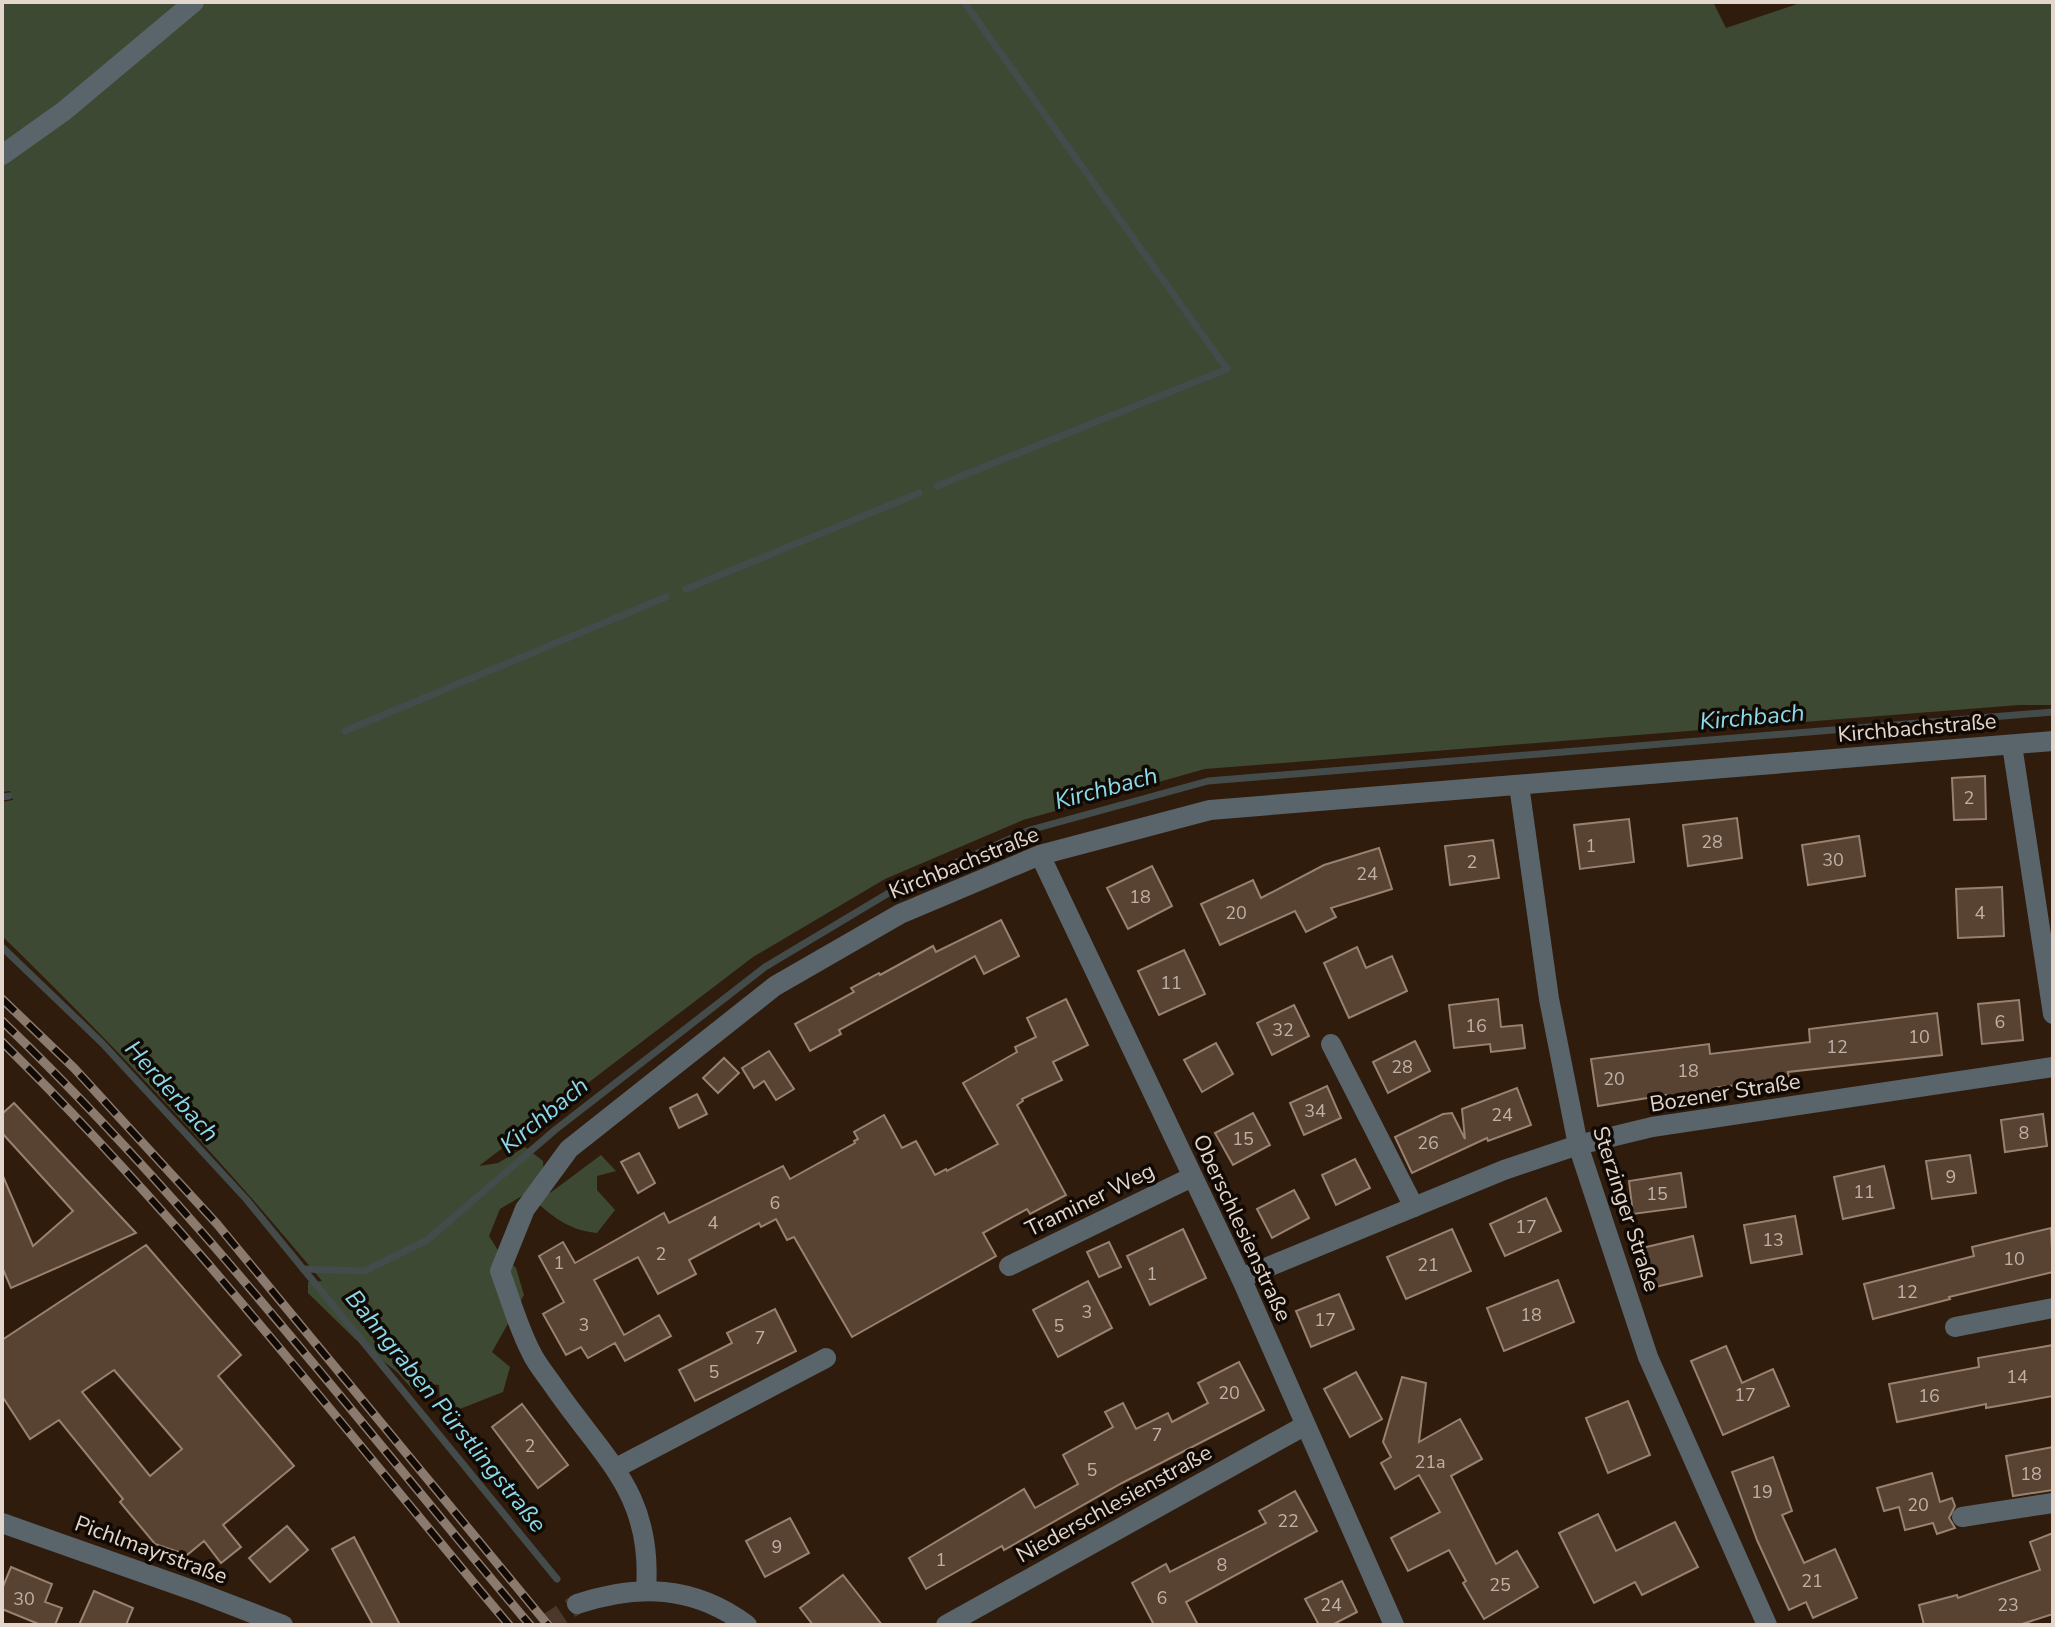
<svg xmlns="http://www.w3.org/2000/svg" width="2055" height="1627" font-family="'Nunito Sans',sans-serif">
<style>
.green{fill:#3d4932}
.lines{fill:none;stroke-linecap:round;stroke-linejoin:round}
.stream{stroke:#444b4b;stroke-width:7}
.building{fill:#584232;stroke:#99816f;stroke-width:2;fill-rule:evenodd}
.minor-tunnel{stroke:#4b382a;stroke-width:20;stroke-dasharray:20 10;stroke-linecap:butt}
.minor{stroke:#59656b;stroke-width:20}
.rail-casing{stroke:#8b7a6e;stroke-width:9}
.rail{stroke:#110904;stroke-width:6;stroke-dasharray:18;stroke-linecap:butt}
.labels{text-anchor:middle;dominant-baseline:central;stroke-width:7;stroke-linejoin:round;paint-order:stroke}
.number-label{font-size:18px;fill:#c0b1a6}
.street-label{font-size:22px;fill:#e3d6cc;stroke:#110904}
.water-label{font-size:24px;font-style:italic;fill:#89daec;stroke:#110904}
</style>
<rect width="100%" height="100%" fill="#301c0d"/>
<path class="green" d="M 2,2 L 1713,2 L 1726,28 L 1803,2 L 2053,2 L 2053,705 L 2019,705 L 1205,769 L 1023,820 L 885,879 L 753,957 L 479,1166 L 498,1163 L 525,1147 L 543,1161 L 544,1178 L 550,1193 L 601,1155 L 616,1171 L 597,1176 L 597,1190 L 615,1210 L 597,1233 C 566,1230 549,1214 527,1193 L 500,1209 L 489,1236 L 499,1252 L 516,1268 L 524,1295 L 492,1352 L 510,1367 L 503,1392 L 452,1412 L 440,1404 L 439,1385 L 423,1383 L 413,1390 L 397,1372 L 355,1339 L 308,1293 L 308,1282 L 322,1281 C 221,1159 115,1046 2,936 L 2,802 L 13,800 L 10,791 L 2,792 Z"/>
<g class="lines">
<g class="stream">
<path d="M 937,486 L 1227,369 L 964,2"/>
<path d="M 686,589 L 919,493"/>
<path d="M 345,731 L 666,597"/>
<path d="M 2,797 L 9,796"/>
<path d="M 2,947 L 102,1043 L 246,1199 L 557,1579"/>
<path d="M 303,1269 L 365,1271 L 427,1240 L 555,1130 L 765,967 L 892,891 L 1030,830 L 1208,781 L 2053,712"/>
</g>
</g>
<g class="building">
<path d="M 1985,776 L 1986,819 L 1954,820 L 1952,778 Z"/>
<path d="M 1737,818 L 1742,858 L 1688,866 L 1683,825 Z"/>
<path d="M 1629,819 L 1634,862 L 1580,869 L 1574,825 Z"/>
<path d="M 1859,836 L 1865,876 L 1808,885 L 1802,845 Z"/>
<path d="M 1493,840 L 1499,878 L 1450,885 L 1445,846 Z"/>
<path d="M 1379,848 L 1392,889 L 1331,908 L 1336,917 L 1306,932 L 1295,911 L 1220,945 L 1201,904 L 1253,880 L 1261,898 L 1324,865 Z"/>
<path d="M 1152,866 L 1172,906 L 1128,929 L 1107,888 Z"/>
<path d="M 2002,887 L 2004,936 L 1958,938 L 1956,889 Z"/>
<path d="M 1001,920 L 1019,956 L 984,974 L 975,956 L 839,1030 L 841,1034 L 810,1051 L 795,1024 L 854,992 L 851,988 L 879,973 L 880,975 L 933,946 L 936,952 Z"/>
<path d="M 1357,947 L 1366,968 L 1392,956 L 1407,991 L 1349,1018 L 1324,963 Z"/>
<path d="M 1184,950 L 1205,994 L 1159,1015 L 1138,971 Z"/>
<path d="M 1066,999 L 1088,1045 L 1053,1062 L 1062,1080 L 1022,1099 L 1023,1101 L 1017,1105 L 1066,1195 L 1030,1214 L 1027,1209 L 983,1233 L 996,1256 L 852,1337 L 794,1237 L 787,1240 L 776,1219 L 761,1227 L 759,1223 L 689,1260 L 696,1274 L 658,1294 L 638,1257 L 594,1280 L 624,1335 L 659,1315 L 671,1336 L 625,1361 L 615,1343 L 588,1358 L 581,1347 L 566,1355 L 543,1314 L 564,1302 L 539,1256 L 563,1242 L 575,1263 L 664,1213 L 669,1223 L 783,1166 L 790,1179 L 855,1143 L 854,1141 L 858,1139 L 854,1132 L 884,1115 L 902,1148 L 916,1141 L 935,1175 L 946,1169 L 947,1171 L 998,1144 L 963,1083 L 1017,1052 L 1015,1047 L 1036,1037 L 1027,1018 Z"/>
<path d="M 1498,999 L 1501,1027 L 1522,1025 L 1525,1048 L 1491,1052 L 1490,1044 L 1454,1048 L 1449,1005 Z"/>
<path d="M 2019,1000 L 2023,1040 L 1982,1044 L 1978,1004 Z"/>
<path d="M 1294,1005 L 1309,1036 L 1272,1055 L 1257,1023 Z"/>
<path d="M 1937,1013 L 1942,1055 L 1788,1072 L 1789,1079 L 1714,1088 L 1714,1093 L 1666,1098 L 1666,1095 L 1598,1106 L 1591,1059 L 1709,1044 L 1710,1054 L 1810,1042 L 1809,1029 Z"/>
<path d="M 1415,1041 L 1430,1071 L 1388,1093 L 1373,1062 Z"/>
<path d="M 1216,1043 L 1233,1074 L 1202,1092 L 1184,1060 Z"/>
<path d="M 769,1051 L 794,1089 L 776,1100 L 764,1081 L 754,1088 L 742,1068 Z"/>
<path d="M 724,1058 L 739,1073 L 718,1093 L 703,1078 Z"/>
<path d="M 1327,1086 L 1341,1118 L 1304,1135 L 1290,1103 Z"/>
<path d="M 1517,1088 L 1531,1125 L 1488,1141 L 1487,1138 L 1412,1173 L 1395,1137 L 1443,1114 L 1452,1113 L 1465,1139 L 1462,1109 Z"/>
<path d="M 697,1094 L 707,1114 L 679,1128 L 670,1108 Z"/>
<path d="M 14,1103 L 136,1233 L 11,1288 L 2,1267 L 2,1174 L 33,1246 L 73,1211 L 2,1133 L 2,1114 Z"/>
<path d="M 1253,1113 L 1270,1145 L 1233,1165 L 1215,1133 Z"/>
<path d="M 2043,1114 L 2047,1146 L 2005,1152 L 2001,1120 Z"/>
<path d="M 639,1153 L 655,1183 L 638,1193 L 621,1162 Z"/>
<path d="M 1970,1155 L 1976,1193 L 1932,1199 L 1926,1161 Z"/>
<path d="M 1355,1159 L 1370,1188 L 1336,1205 L 1322,1175 Z"/>
<path d="M 1884,1166 L 1894,1208 L 1843,1219 L 1834,1177 Z"/>
<path d="M 1681,1173 L 1686,1207 L 1633,1214 L 1629,1181 Z"/>
<path d="M 1294,1190 L 1309,1218 L 1272,1238 L 1257,1209 Z"/>
<path d="M 1546,1198 L 1561,1231 L 1505,1256 L 1490,1224 Z"/>
<path d="M 1795,1216 L 1802,1254 L 1751,1263 L 1744,1225 Z"/>
<path d="M 2051,1228 L 2053,1272 L 1949,1297 L 1950,1299 L 1873,1319 L 1864,1284 L 1974,1256 L 1972,1247 Z"/>
<path d="M 1183,1229 L 1206,1278 L 1150,1305 L 1127,1256 Z"/>
<path d="M 1452,1229 L 1471,1271 L 1406,1299 L 1387,1257 Z"/>
<path d="M 1693,1236 L 1702,1276 L 1651,1288 L 1642,1248 Z"/>
<path d="M 1109,1242 L 1121,1267 L 1099,1277 L 1087,1252 Z"/>
<path d="M 146,1245 L 241,1355 L 218,1376 L 294,1466 L 223,1525 L 241,1547 L 221,1563 L 204,1541 L 187,1555 L 155,1544 L 120,1502 L 123,1499 L 59,1420 L 30,1439 L 2,1396 L 2,1340 ZM 114,1370 L 182,1449 L 150,1476 L 82,1392 Z"/>
<path d="M 1558,1280 L 1574,1322 L 1504,1351 L 1487,1308 Z"/>
<path d="M 1088,1281 L 1112,1328 L 1058,1357 L 1033,1310 Z"/>
<path d="M 1339,1294 L 1354,1329 L 1311,1347 L 1296,1311 Z"/>
<path d="M 775,1309 L 796,1351 L 695,1401 L 679,1370 L 732,1343 L 727,1333 Z"/>
<path d="M 2053,1345 L 2053,1396 L 1986,1408 L 1986,1404 L 1897,1422 L 1889,1384 L 1979,1367 L 1978,1358 Z"/>
<path d="M 1726,1346 L 1742,1383 L 1773,1369 L 1789,1406 L 1723,1435 L 1691,1361 Z"/>
<path d="M 1239,1362 L 1264,1410 L 1122,1483 L 1004,1550 L 1002,1546 L 926,1589 L 909,1558 L 1024,1489 L 1035,1508 L 1078,1484 L 1063,1455 L 1113,1427 L 1105,1412 L 1123,1403 L 1136,1429 L 1168,1413 L 1172,1422 L 1208,1403 L 1198,1383 Z"/>
<path d="M 1356,1372 L 1382,1419 L 1350,1437 L 1324,1389 Z"/>
<path d="M 1402,1377 L 1426,1383 L 1419,1442 L 1460,1419 L 1482,1459 L 1451,1476 L 1496,1564 L 1517,1551 L 1538,1587 L 1484,1619 L 1463,1583 L 1466,1581 L 1449,1550 L 1408,1571 L 1391,1538 L 1440,1512 L 1419,1475 L 1395,1489 L 1381,1463 L 1391,1457 L 1383,1442 Z"/>
<path d="M 1628,1401 L 1650,1455 L 1608,1473 L 1586,1418 Z"/>
<path d="M 522,1404 L 568,1465 L 538,1488 L 492,1427 Z"/>
<path d="M 2053,1447 L 2053,1490 L 2013,1496 L 2006,1456 Z"/>
<path d="M 1773,1457 L 1792,1511 L 1782,1515 L 1804,1563 L 1835,1549 L 1857,1598 L 1813,1618 L 1806,1602 L 1789,1610 L 1757,1540 L 1732,1472 Z"/>
<path d="M 1932,1473 L 1940,1502 L 1952,1498 L 1955,1506 L 1949,1518 L 1955,1528 L 1937,1534 L 1933,1523 L 1905,1530 L 1899,1507 L 1884,1511 L 1877,1488 Z"/>
<path d="M 1295,1491 L 1317,1531 L 1186,1602 L 1198,1625 L 1154,1625 L 1132,1583 L 1166,1564 L 1170,1572 L 1266,1523 L 1259,1511 Z"/>
<path d="M 1598,1514 L 1616,1551 L 1675,1522 L 1698,1567 L 1642,1595 L 1635,1582 L 1594,1603 L 1559,1533 Z"/>
<path d="M 790,1518 L 809,1553 L 765,1577 L 746,1541 Z"/>
<path d="M 287,1526 L 308,1550 L 270,1582 L 249,1558 Z"/>
<path d="M 2053,1533 L 2053,1614 L 2019,1625 L 1924,1625 L 1919,1605 L 1957,1595 L 1958,1598 L 2040,1570 L 2030,1542 Z"/>
<path d="M 354,1537 L 400,1625 L 373,1625 L 332,1549 Z"/>
<path d="M 11,1567 L 52,1584 L 45,1602 L 62,1608 L 55,1625 L 41,1625 L 2,1609 L 2,1589 Z"/>
<path d="M 843,1575 L 882,1625 L 813,1625 L 800,1608 Z"/>
<path d="M 1342,1581 L 1357,1612 L 1332,1625 L 1319,1625 L 1305,1599 Z"/>
<path d="M 94,1591 L 133,1608 L 126,1625 L 79,1625 Z"/>
</g>
<g class="lines">
<path class="minor-tunnel" d="M 545,1625 L 577,1604"/>
<g class="minor">
<path d="M 2,155 L 64,111 L 194,2"/>
<path d="M 2012,745 L 2053,1014"/>
<path d="M 1519,785 L 1549,999 L 1578,1145 L 1648,1357 L 1767,1625"/>
<path d="M 1040,855 L 1241,1278 L 1394,1625"/>
<path d="M 1331,1044 L 1414,1207"/>
<path d="M 1009,1266 L 1192,1177"/>
<path d="M 1241,1278 L 1504,1170 L 1578,1145 L 1652,1127 L 2053,1067"/>
<path d="M 1955,1327 L 2053,1308"/>
<path d="M 616,1468 L 826,1358"/>
<path d="M 1962,1517 L 2053,1503"/>
<path d="M 2,1523 L 195,1591 L 283,1625"/>
<path d="M 646,1590 C 653,1494 605,1460 555,1388 C 547,1376 537,1365 531,1352 C 518,1327 510,1298 500,1271 L 525,1209 L 569,1149 L 775,986 L 900,914 L 1040,855 L 1210,810 L 2053,741"/>
<path d="M 577,1604 C 638,1584 693,1585 747,1625"/>
<path d="M 946,1625 L 1304,1426"/>
</g>
<g class="rail-casing">
<g id="rail">
<path d="M 2,999 L 74,1068 L 217,1224 L 548,1625"/>
<path d="M 2,1021 C 195,1206 357,1421 530,1625"/>
<path d="M 2,1042 C 186,1223 343,1428 509,1625"/>
</g>
</g>
<use href="#rail" class="rail"/>
</g>
<g class="labels">
<g class="number-label">
<text x="1969" y="798">2</text>
<text x="1712" y="842">28</text>
<text x="1591" y="846">1</text>
<text x="1833" y="860">30</text>
<text x="1472" y="862">2</text>
<text x="1367" y="874">24</text>
<text x="1140" y="897">18</text>
<text x="1236" y="913">20</text>
<text x="1980" y="913">4</text>
<text x="1171" y="983">11</text>
<text x="2000" y="1022">6</text>
<text x="1476" y="1026">16</text>
<text x="1283" y="1030">32</text>
<text x="1919" y="1037">10</text>
<text x="1837" y="1047">12</text>
<text x="1402" y="1067">28</text>
<text x="1688" y="1071">18</text>
<text x="1614" y="1079">20</text>
<text x="1315" y="1111">34</text>
<text x="1502" y="1115">24</text>
<text x="2024" y="1133">8</text>
<text x="1243" y="1139">15</text>
<text x="1428" y="1143">26</text>
<text x="1951" y="1177">9</text>
<text x="1864" y="1192">11</text>
<text x="1657" y="1194">15</text>
<text x="775" y="1203">6</text>
<text x="713" y="1223">4</text>
<text x="1526" y="1227">17</text>
<text x="1773" y="1240">13</text>
<text x="661" y="1254">2</text>
<text x="2014" y="1259">10</text>
<text x="559" y="1263">1</text>
<text x="1428" y="1265">21</text>
<text x="1152" y="1274">1</text>
<text x="1907" y="1292">12</text>
<text x="1087" y="1312">3</text>
<text x="1531" y="1315">18</text>
<text x="1325" y="1320">17</text>
<text x="584" y="1325">3</text>
<text x="1059" y="1326">5</text>
<text x="760" y="1338">7</text>
<text x="714" y="1372">5</text>
<text x="2017" y="1377">14</text>
<text x="1229" y="1393">20</text>
<text x="1745" y="1395">17</text>
<text x="1929" y="1396">16</text>
<text x="1157" y="1435">7</text>
<text x="530" y="1446">2</text>
<text x="1430" y="1462">21a</text>
<text x="1092" y="1470">5</text>
<text x="2031" y="1474">18</text>
<text x="1762" y="1492">19</text>
<text x="1918" y="1505">20</text>
<text x="1288" y="1521">22</text>
<text x="777" y="1547">9</text>
<text x="941" y="1560">1</text>
<text x="1222" y="1565">8</text>
<text x="1812" y="1581">21</text>
<text x="1500" y="1585">25</text>
<text x="1162" y="1598">6</text>
<text x="24" y="1599">30</text>
<text x="1331" y="1605">24</text>
<text x="2008" y="1605">23</text>
</g>
<g class="street-label">
<text transform="translate(1917 728) rotate(-5)">Kirchbachstraße</text>
<text transform="translate(964 863) rotate(-22)">Kirchbachstraße</text>
<text transform="translate(1725 1093) rotate(-9)">Bozener Straße</text>
<text transform="translate(1090 1200) rotate(-26)">Traminer Weg</text>
<text transform="translate(1626 1209) rotate(72)">Sterzinger Straße</text>
<text transform="translate(1242 1228) rotate(65)">Oberschlesienstraße</text>
<text transform="translate(1114 1504) rotate(-29)">Niederschlesienstraße</text>
<text transform="translate(151 1550) rotate(20)">Pichlmayrstraße</text>
</g>
<g class="water-label">
<text transform="translate(1752 717) rotate(-5)">Kirchbach</text>
<text transform="translate(1106 788) rotate(-15)">Kirchbach</text>
<text transform="translate(172 1091) rotate(48)">Herderbach</text>
<text transform="translate(544 1115) rotate(-39)">Kirchbach</text>
<text transform="translate(446 1411) rotate(51)">Bahngraben Pürstlingstraße</text>
</g>
</g>
<rect width="2055" height="1627" fill="none" stroke="#e3d6cc" stroke-width="8"/>
</svg>
